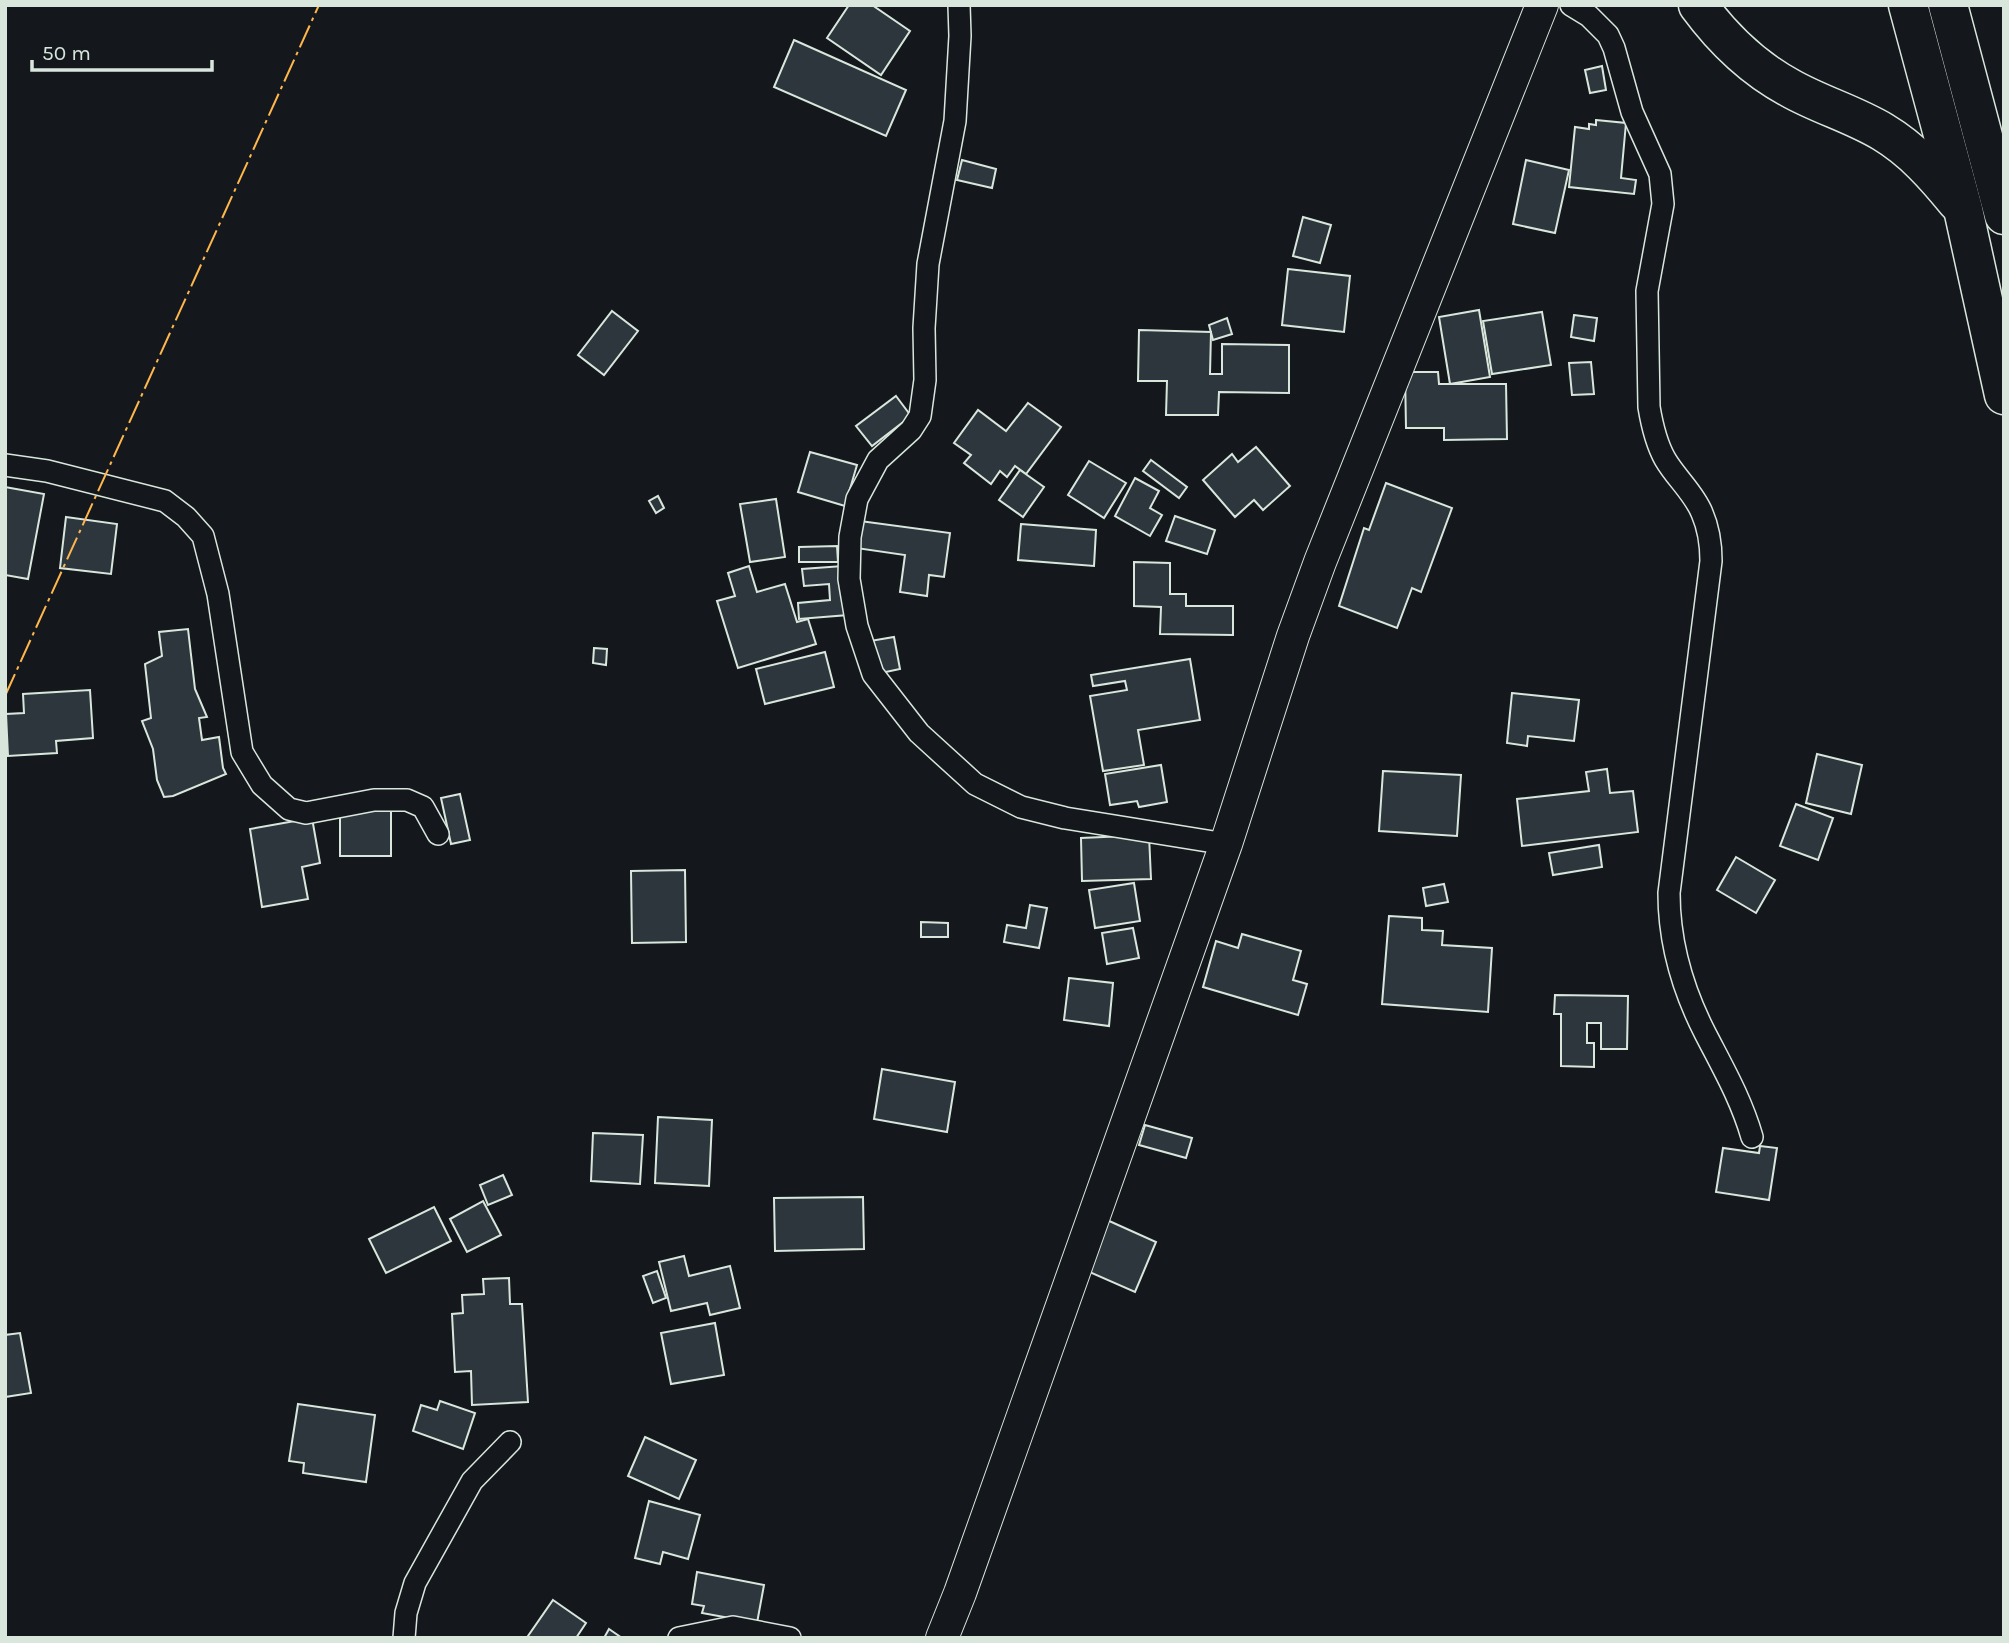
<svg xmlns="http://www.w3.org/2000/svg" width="2009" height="1643" font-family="Karla,sans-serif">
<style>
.building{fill:#2c363c;stroke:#d8e6dc;stroke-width:2}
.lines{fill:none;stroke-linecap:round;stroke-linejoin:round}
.street-casing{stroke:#d8e6dc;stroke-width:24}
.secondary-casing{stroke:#d8e6dc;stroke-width:34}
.highway-casing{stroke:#d8e6dc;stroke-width:41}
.street{stroke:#14181c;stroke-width:21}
.secondary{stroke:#14181c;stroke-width:32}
.highway{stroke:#14181c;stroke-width:38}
.power{stroke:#ffb74d;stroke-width:2;stroke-dasharray:24 5 3.5 5;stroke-linecap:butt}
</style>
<rect width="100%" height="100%" fill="#14181c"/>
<g class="building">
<path d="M 849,5 L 872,5 L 910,31 L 881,75 L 827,38 Z"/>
<path d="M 794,40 L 906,90 L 886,136 L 774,87 Z"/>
<path d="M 1602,66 L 1606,90 L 1590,93 L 1585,70 Z"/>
<path d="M 1596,120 L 1626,123 L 1621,178 L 1636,180 L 1634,194 L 1569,187 L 1575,127 L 1589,129 L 1589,124 L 1596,125 Z"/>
<path d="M 962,160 L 996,169 L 992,188 L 957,180 Z"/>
<path d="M 1526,160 L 1569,170 L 1555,233 L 1513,224 Z"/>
<path d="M 1303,217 L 1331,225 L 1320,263 L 1293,256 Z"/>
<path d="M 1288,269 L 1350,276 L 1344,332 L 1282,325 Z"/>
<path d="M 1479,310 L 1490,377 L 1450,384 L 1439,317 Z"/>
<path d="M 612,311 L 638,331 L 604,375 L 578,355 Z"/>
<path d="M 1542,312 L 1551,365 L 1492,374 L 1483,321 Z"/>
<path d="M 1574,315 L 1597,318 L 1594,341 L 1571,337 Z"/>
<path d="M 1227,318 L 1232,334 L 1213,340 L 1209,325 Z"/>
<path d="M 1139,330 L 1211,332 L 1210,374 L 1222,374 L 1222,344 L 1289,345 L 1289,393 L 1219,392 L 1218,415 L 1166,415 L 1167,381 L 1138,381 Z"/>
<path d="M 1591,362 L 1594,394 L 1572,395 L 1569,363 Z"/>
<path d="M 1405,372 L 1438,372 L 1439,384 L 1506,384 L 1507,439 L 1444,440 L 1444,428 L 1406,428 Z"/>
<path d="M 896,396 L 911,416 L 872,446 L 856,426 Z"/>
<path d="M 1028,403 L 1061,427 L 1026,474 L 1015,466 L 1007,477 L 1000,471 L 991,484 L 964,463 L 971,455 L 954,443 L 978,410 L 1006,431 Z"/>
<path d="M 1256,447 L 1290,486 L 1263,510 L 1254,500 L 1235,517 L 1203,480 L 1232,454 L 1238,462 Z"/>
<path d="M 810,452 L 857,465 L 845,506 L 798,492 Z"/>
<path d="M 1151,460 L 1187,487 L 1179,498 L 1143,471 Z"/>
<path d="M 1089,461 L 1126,483 L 1104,518 L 1068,495 Z"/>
<path d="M 1020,470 L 1044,487 L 1023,517 L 999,500 Z"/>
<path d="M 1135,478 L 1159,491 L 1150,508 L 1162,515 L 1150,536 L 1115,516 Z"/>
<path d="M 1386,483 L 1452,508 L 1421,592 L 1412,588 L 1397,628 L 1339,606 L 1364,528 L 1369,530 Z"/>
<path d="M 5,487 L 44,494 L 28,579 L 5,575 Z"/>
<path d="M 658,496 L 664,508 L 656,513 L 649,501 Z"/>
<path d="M 776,499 L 785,557 L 750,562 L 740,504 Z"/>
<path d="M 1175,516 L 1215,530 L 1207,554 L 1166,541 Z"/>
<path d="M 66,517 L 117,524 L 111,574 L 60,568 Z"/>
<path d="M 860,521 L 950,533 L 944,577 L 929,575 L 927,596 L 900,592 L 905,555 L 856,548 Z"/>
<path d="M 1021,524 L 1096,530 L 1094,566 L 1018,560 Z"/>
<path d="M 837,546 L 838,562 L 799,562 L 799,547 Z"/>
<path d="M 1134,562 L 1170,563 L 1170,594 L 1186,594 L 1186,606 L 1233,606 L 1233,635 L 1160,634 L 1161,607 L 1134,606 Z"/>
<path d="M 749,566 L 757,592 L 785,584 L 797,622 L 808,619 L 816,644 L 738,668 L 717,601 L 735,596 L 728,573 Z"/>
<path d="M 843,566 L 848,615 L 799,619 L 798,603 L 830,600 L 829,584 L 804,586 L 802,569 Z"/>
<path d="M 188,629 L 195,689 L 207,717 L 199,718 L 202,740 L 219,737 L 223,768 L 226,774 L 173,796 L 164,797 L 157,780 L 153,749 L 142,721 L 151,718 L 145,664 L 162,656 L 159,632 Z"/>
<path d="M 894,637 L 900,669 L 876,674 L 870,641 Z"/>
<path d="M 594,648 L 607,649 L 606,665 L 593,663 Z"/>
<path d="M 825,652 L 834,687 L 765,704 L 756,669 Z"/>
<path d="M 1190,659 L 1200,720 L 1138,730 L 1144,765 L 1103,771 L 1090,696 L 1127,690 L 1125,681 L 1093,686 L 1091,675 Z"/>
<path d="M 90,690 L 93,738 L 56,741 L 57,753 L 8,756 L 6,714 L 24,713 L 23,694 Z"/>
<path d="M 1512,693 L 1579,700 L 1574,741 L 1528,736 L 1527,746 L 1507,743 Z"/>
<path d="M 1817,754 L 1862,765 L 1851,814 L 1806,803 Z"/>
<path d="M 1161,765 L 1167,802 L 1139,807 L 1137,801 L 1110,805 L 1105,774 Z"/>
<path d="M 1607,769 L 1610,793 L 1633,791 L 1638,832 L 1522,846 L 1517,799 L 1589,791 L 1586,772 Z"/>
<path d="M 1383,771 L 1461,775 L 1457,836 L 1379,831 Z"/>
<path d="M 460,794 L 470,840 L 451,844 L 441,798 Z"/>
<path d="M 1796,804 L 1833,818 L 1818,860 L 1780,846 Z"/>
<rect x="340" y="811" width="51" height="45"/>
<path d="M 312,818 L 320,863 L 302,867 L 308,899 L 262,907 L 250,829 Z"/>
<path d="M 1149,835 L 1151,879 L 1082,881 L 1081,838 Z"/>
<path d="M 1599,845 L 1602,867 L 1553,875 L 1549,853 Z"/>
<path d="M 1736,857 L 1775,880 L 1756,913 L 1717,890 Z"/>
<path d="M 685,870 L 686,942 L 632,943 L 631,871 Z"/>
<path d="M 1134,883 L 1140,921 L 1095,928 L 1089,890 Z"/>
<path d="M 1444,884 L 1448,902 L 1426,906 L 1423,888 Z"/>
<path d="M 1030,905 L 1047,908 L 1039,948 L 1004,942 L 1007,925 L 1026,928 Z"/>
<path d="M 1389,916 L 1422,918 L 1422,930 L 1443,931 L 1442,945 L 1492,948 L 1488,1012 L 1382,1004 Z"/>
<path d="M 921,922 L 948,923 L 948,937 L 921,937 Z"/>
<path d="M 1133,928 L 1139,958 L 1107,964 L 1102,933 Z"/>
<path d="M 1242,934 L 1301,951 L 1293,980 L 1307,984 L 1298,1015 L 1203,987 L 1216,941 L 1238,948 Z"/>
<path d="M 1069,978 L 1113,983 L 1109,1026 L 1064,1020 Z"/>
<path d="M 1555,995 L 1628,996 L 1627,1049 L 1601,1049 L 1601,1023 L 1587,1023 L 1587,1043 L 1594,1043 L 1594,1067 L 1561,1066 L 1561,1014 L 1554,1014 Z"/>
<path d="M 882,1069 L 955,1082 L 947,1132 L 874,1119 Z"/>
<path d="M 658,1117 L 712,1120 L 709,1186 L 655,1183 Z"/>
<path d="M 1145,1125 L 1192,1138 L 1186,1158 L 1139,1145 Z"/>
<path d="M 593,1133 L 643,1135 L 640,1184 L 591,1181 Z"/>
<path d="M 1760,1146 L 1777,1148 L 1769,1200 L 1716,1192 L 1723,1148 L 1759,1153 Z"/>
<path d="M 503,1175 L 512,1195 L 488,1205 L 480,1185 Z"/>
<path d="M 863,1197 L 864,1249 L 775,1251 L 774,1198 Z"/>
<path d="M 483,1201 L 501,1235 L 467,1252 L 450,1219 Z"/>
<path d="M 434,1207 L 451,1241 L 386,1273 L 369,1239 Z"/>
<path d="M 1107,1220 L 1156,1242 L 1135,1292 L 1085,1270 Z"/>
<path d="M 684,1256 L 689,1276 L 730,1266 L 740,1308 L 710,1315 L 707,1303 L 671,1311 L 659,1262 Z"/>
<path d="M 657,1271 L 666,1298 L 653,1303 L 643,1276 Z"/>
<path d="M 509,1278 L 510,1304 L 522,1304 L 528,1402 L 472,1405 L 471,1371 L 455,1372 L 452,1314 L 463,1313 L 462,1295 L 484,1294 L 483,1279 Z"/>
<path d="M 715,1323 L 724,1375 L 671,1384 L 661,1333 Z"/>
<path d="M 20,1333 L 31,1393 L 5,1397 L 5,1335 Z"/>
<path d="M 440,1401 L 475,1413 L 463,1449 L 413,1431 L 421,1405 L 437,1410 Z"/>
<path d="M 298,1404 L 375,1415 L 366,1482 L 303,1473 L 304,1463 L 289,1461 Z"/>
<path d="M 645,1437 L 696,1460 L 679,1499 L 628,1476 Z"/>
<path d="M 649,1501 L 700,1515 L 688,1559 L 663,1552 L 660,1564 L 635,1558 Z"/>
<path d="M 697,1572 L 764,1585 L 757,1623 L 702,1613 L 704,1606 L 692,1604 Z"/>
<path d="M 553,1600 L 586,1623 L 576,1638 L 531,1638 L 528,1636 Z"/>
<path d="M 609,1629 L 622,1638 L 604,1638 Z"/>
</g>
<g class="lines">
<g class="street-casing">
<g id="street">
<path d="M 959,5 L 960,36 L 955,121 L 928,264 L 924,328 L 925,380 L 920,416 L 911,430 L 878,460 L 857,499 L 850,537 L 849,579 L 857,626 L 873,674 L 919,733 L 975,784 L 1021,807 L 1065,818 L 1226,844"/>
<path d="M 1571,5 L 1589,16 L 1608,35 L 1614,48 L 1632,112 L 1660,174 L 1663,204 L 1647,291 L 1649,407 C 1652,425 1656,443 1665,459 C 1676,478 1694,493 1702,513 C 1709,529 1711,545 1711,561 L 1669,893 C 1669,942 1683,990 1705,1033 C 1723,1068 1741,1099 1752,1137"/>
<path d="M 5,465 L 47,471 L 165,501 L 186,517 L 203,536 L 218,594 L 242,752 L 262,785 L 289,809 L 306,813 L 374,800 L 407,800 L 423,807 L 438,834"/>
<path d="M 404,1638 L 406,1613 L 415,1583 L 472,1481 L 510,1442"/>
<path d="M 679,1638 L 733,1627 L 790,1638"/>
</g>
</g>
<g class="secondary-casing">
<path id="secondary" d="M 942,1638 L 960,1593 L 1226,844 L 1293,636 L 1320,562 L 1542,5"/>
</g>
<g class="highway-casing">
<g id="highway">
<path d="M 1698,5 C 1723,39 1753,68 1790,88 C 1820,105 1853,114 1883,132 C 1913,150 1935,175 1957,202"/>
<path d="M 1908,5 L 1963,209 L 2004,395"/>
<path d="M 1948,5 L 2004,215"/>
</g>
</g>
<use href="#street" class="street"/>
<use href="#secondary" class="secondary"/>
<use href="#highway" class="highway"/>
<path class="power" d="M 5,696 L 319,5"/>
</g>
<rect width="2009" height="1643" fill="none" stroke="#d8e6dc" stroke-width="14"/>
<path d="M32 60v10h180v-10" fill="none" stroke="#d8e6dc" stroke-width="3.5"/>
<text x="42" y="60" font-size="21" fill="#d8e6dc" stroke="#14181c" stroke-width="5" paint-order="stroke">50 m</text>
</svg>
